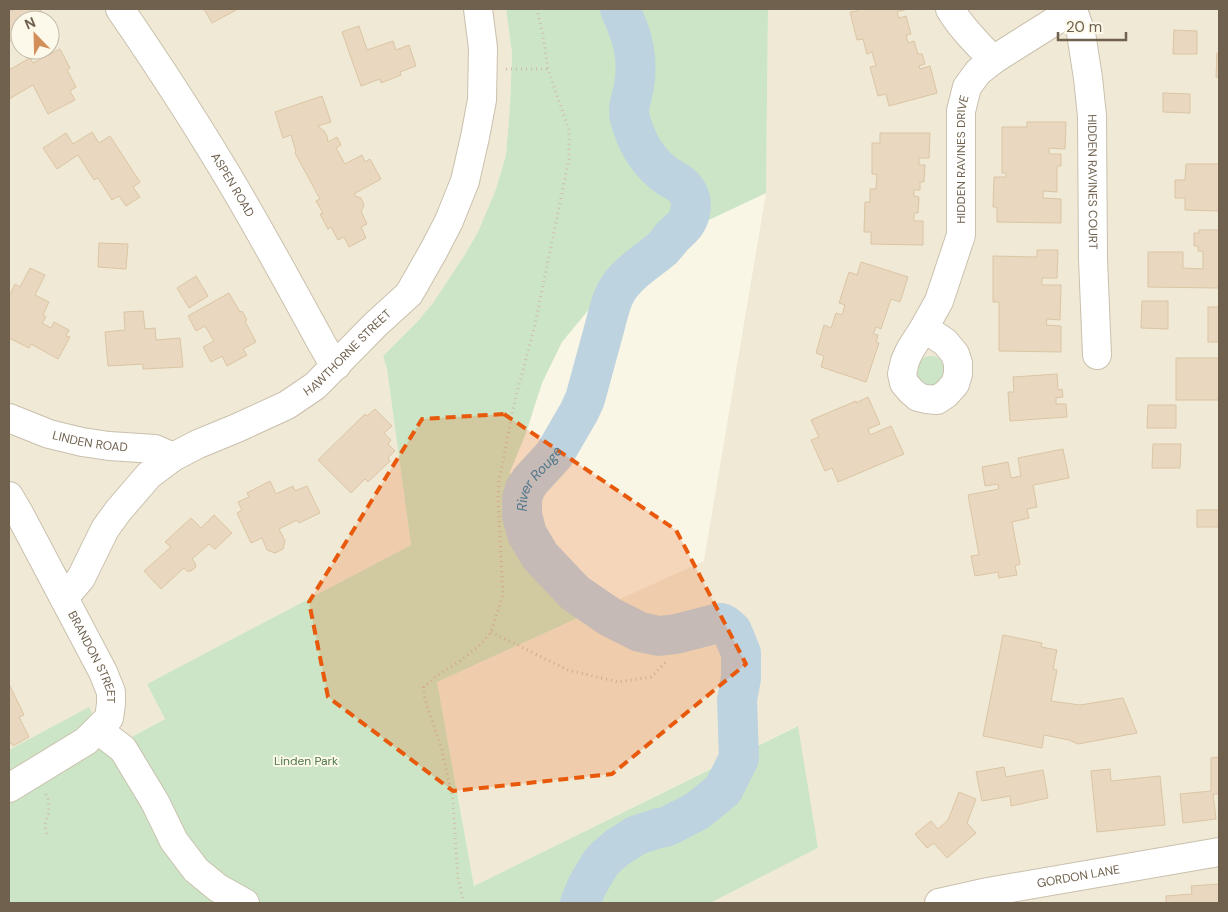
<svg xmlns="http://www.w3.org/2000/svg" width="1228" height="912" font-family="'DM Sans',sans-serif">
<style>
.residential{fill:#f0e9d5;fill-rule:evenodd}
.green{fill:#cce5c6}
.lines{fill:none;stroke-linecap:round;stroke-linejoin:round}
.river{stroke:#bdd3e0;stroke-width:40}
.building{fill:#e9d8bf;stroke:#dbc5a4}
.minor-casing{stroke:#c9c0ad;stroke-width:30}
.path{stroke:#cfbea4;stroke-width:3;stroke-dasharray:1 4;stroke-linecap:butt}
.minor{stroke:#fff;stroke-width:28}
.marked{fill:#e8590c;fill-opacity:0.2;stroke:#e8590c;stroke-width:4;stroke-dasharray:10 6;stroke-linejoin:round}
.labels{text-anchor:middle;dominant-baseline:central;stroke-width:4;stroke-linejoin:round;paint-order:stroke}
.street-label{font-size:12px;fill:#6f614e;stroke:#fcf9eb}
.park-label{font-size:12px;fill:#4f794b;stroke:#fcf9eb}
.water-label{font-size:14px;font-style:italic;fill:#52778c;stroke:#fcf9eb}
</style>
<rect width="100%" height="100%" fill="#f9f6e6"/>
<g class="residential">
<path d="M 9,9 L 506,9 L 512,53 L 510,106 L 506,155 L 496,189 L 478,232 L 464,256 L 433,303 L 417,322 L 383,356 L 387,369 L 411,545 L 147,684 L 165,719 L 110,748 L 89,708 L 9,750 ZM 20,20 L 50,20 L 50,50 L 20,50 Z"/>
<path d="M 768,9 L 1219,9 L 1219,903 L 710,903 L 818,848 L 797,726 L 474,886 L 437,682 L 704,561 L 766,193 Z"/>
</g>
<g class="green">
<path d="M 506,9 L 768,9 L 766,193 L 675,236 L 640,268 L 595,302 L 562,342 L 542,383 L 526,433 L 510,472 L 517,506 L 533,543 L 553,573 L 573,594 L 604,606 L 437,682 L 474,886 L 798,726 L 818,848 L 710,903 L 9,903 L 9,750 L 89,707 L 111,748 L 165,719 L 147,684 L 411,545 L 387,369 L 383,356 L 417,322 L 433,303 L 464,256 L 478,232 L 496,189 L 506,155 L 510,106 L 512,53 Z"/>
<circle cx="931" cy="371" r="15"/>
</g>
<g class="lines">
<path class="river" id="s1" d="M 580,903 L 587,886 L 600,864 L 606,857 L 618,847 L 637,835 L 659,828 L 666,827 L 697,811 L 723,790 L 739,758 L 737,700 L 741,678 L 741,653 L 732,631 L 725,625 L 721,623 L 715,624 L 676,634 L 659,636 L 640,632 L 610,617 L 575,593 L 540,556 L 527,534 L 522,515 L 522,499 L 525,489 L 530,481 L 554,455 L 579,412 L 585,399 C 591,377 597,355 603,333 C 608,316 611,294 624,281 C 635,268 649,260 662,249 C 666,245 670,239 674,235 C 678,231 682,228 685,224 C 690,218 692,206 690,199 C 686,183 674,182 663,173 C 645,158 637,142 630,119 C 627,108 632,97 634,86 C 639,57 632,35 620,9"/>
</g>
<g class="building">
<path d="M 15,9 L 40,9 L 46,20 L 20,20 L 20,43 L 17,38 L 9,42 L 9,12 Z"/>
<path d="M 204,9 L 238,9 L 212,23 Z"/>
<path d="M 856,9 L 907,9 L 897,12 L 899,18 L 906,16 L 911,34 L 906,35 L 908,43 L 914,41 L 918,54 L 922,54 L 925,64 L 919,66 L 920,69 L 930,66 L 937,93 L 889,106 L 886,94 L 878,96 L 870,67 L 876,66 L 872,52 L 867,54 L 863,39 L 857,40 L 850,12 L 857,11 Z"/>
<path d="M 359,26 L 367,50 L 393,41 L 396,50 L 409,45 L 416,66 L 400,72 L 401,75 L 381,83 L 380,79 L 361,86 L 342,32 Z"/>
<path d="M 1174,30 L 1197,31 L 1197,54 L 1173,54 Z"/>
<path d="M 60,49 L 70,68 L 67,70 L 76,87 L 70,91 L 75,100 L 48,114 L 33,85 L 9,99 L 9,70 L 30,58 L 33,63 Z"/>
<path d="M 1217,53 L 1219,53 L 1219,77 L 1216,77 Z"/>
<path d="M 1163,93 L 1190,94 L 1190,113 L 1163,112 Z"/>
<path d="M 322,96 L 331,122 L 318,126 L 324,131 L 327,136 L 328,142 L 337,137 L 341,145 L 336,148 L 345,164 L 362,155 L 365,162 L 370,159 L 381,179 L 354,194 L 355,196 L 361,198 L 364,205 L 362,210 L 361,211 L 367,224 L 361,227 L 366,238 L 349,247 L 344,237 L 338,240 L 331,227 L 328,229 L 320,214 L 323,213 L 316,201 L 320,199 L 295,153 L 296,152 L 291,135 L 283,138 L 275,112 Z"/>
<path d="M 1027,122 L 1066,122 L 1065,149 L 1049,148 L 1049,154 L 1061,154 L 1061,166 L 1057,166 L 1057,192 L 1043,191 L 1043,198 L 1061,199 L 1061,223 L 997,222 L 997,207 L 993,207 L 994,177 L 1006,177 L 1006,173 L 1002,173 L 1002,127 L 1027,127 Z"/>
<path d="M 92,132 L 99,143 L 110,136 L 140,182 L 133,187 L 140,197 L 126,206 L 119,196 L 112,200 L 98,178 L 94,180 L 78,155 L 57,169 L 43,148 L 66,133 L 73,144 Z"/>
<path d="M 880,133 L 930,133 L 929,158 L 919,158 L 919,165 L 925,165 L 924,182 L 920,182 L 920,190 L 914,190 L 914,196 L 919,197 L 918,213 L 914,213 L 914,221 L 923,221 L 923,245 L 871,244 L 871,232 L 864,232 L 865,202 L 870,202 L 870,189 L 876,189 L 877,174 L 872,174 L 872,143 L 880,143 Z"/>
<path d="M 1186,164 L 1219,164 L 1219,211 L 1185,210 L 1185,198 L 1175,198 L 1175,180 L 1185,180 Z"/>
<path d="M 1199,230 L 1219,230 L 1219,288 L 1148,287 L 1148,252 L 1183,252 L 1183,268 L 1203,269 L 1203,251 L 1198,251 L 1198,246 L 1194,246 L 1194,233 L 1199,233 Z"/>
<path d="M 99,243 L 128,244 L 126,269 L 98,267 Z"/>
<path d="M 1037,250 L 1058,250 L 1057,278 L 1042,278 L 1042,285 L 1061,285 L 1060,320 L 1047,319 L 1046,325 L 1061,326 L 1061,352 L 999,351 L 999,302 L 993,302 L 993,256 L 1037,257 Z"/>
<path d="M 861,262 L 908,277 L 900,302 L 891,299 L 881,329 L 876,327 L 873,334 L 878,335 L 876,342 L 879,343 L 866,382 L 821,367 L 824,356 L 816,353 L 824,325 L 831,328 L 836,313 L 842,315 L 845,305 L 839,303 L 849,272 L 857,275 Z"/>
<path d="M 30,268 L 45,275 L 35,295 L 49,302 L 43,315 L 46,317 L 42,323 L 51,328 L 54,322 L 69,330 L 66,336 L 70,337 L 58,359 L 31,344 L 29,348 L 9,338 L 9,297 L 15,284 L 20,287 Z"/>
<path d="M 196,276 L 208,296 L 189,308 L 177,288 Z"/>
<path d="M 229,293 L 240,312 L 242,311 L 247,320 L 245,321 L 256,342 L 243,349 L 247,355 L 227,366 L 222,356 L 211,362 L 203,347 L 214,341 L 205,326 L 196,331 L 188,316 Z"/>
<path d="M 1142,301 L 1168,301 L 1168,329 L 1141,328 Z"/>
<rect x="1208" y="307" width="11" height="35"/>
<path d="M 143,311 L 145,329 L 155,328 L 156,340 L 180,338 L 183,367 L 143,369 L 143,364 L 108,366 L 105,332 L 125,330 L 124,312 Z"/>
<rect x="1176" y="358" width="43" height="42"/>
<path d="M 1057,374 L 1058,390 L 1062,389 L 1063,397 L 1056,398 L 1056,404 L 1066,404 L 1067,417 L 1010,421 L 1008,392 L 1014,392 L 1013,377 Z"/>
<path d="M 868,397 L 880,424 L 868,429 L 870,435 L 891,426 L 904,454 L 838,482 L 832,468 L 825,471 L 811,440 L 819,437 L 811,420 L 856,401 L 856,403 Z"/>
<path d="M 1148,405 L 1176,405 L 1176,428 L 1147,428 Z"/>
<path d="M 375,409 L 392,426 L 384,433 L 391,440 L 388,444 L 395,451 L 388,458 L 390,461 L 368,482 L 365,479 L 351,493 L 318,460 L 365,414 L 367,416 Z"/>
<path d="M 1153,444 L 1181,444 L 1180,468 L 1152,468 Z"/>
<path d="M 1063,449 L 1069,478 L 1033,485 L 1037,507 L 1027,509 L 1029,518 L 1012,522 L 1020,564 L 1015,566 L 1017,575 L 999,578 L 998,572 L 975,576 L 971,556 L 979,555 L 968,495 L 999,489 L 998,484 L 985,486 L 982,467 L 1008,462 L 1011,478 L 1021,476 L 1018,458 Z"/>
<path d="M 270,481 L 276,494 L 293,486 L 295,491 L 307,486 L 320,513 L 299,523 L 297,520 L 279,529 L 285,541 L 283,549 L 275,553 L 267,550 L 262,538 L 251,543 L 237,513 L 242,510 L 238,502 L 249,497 L 247,493 Z"/>
<rect x="1197" y="510" width="22" height="17"/>
<path d="M 214,515 L 232,533 L 215,549 L 209,544 L 192,559 L 195,563 L 196,567 L 191,571 L 187,571 L 184,568 L 161,589 L 144,571 L 171,547 L 165,542 L 191,518 L 201,528 Z"/>
<path d="M 1003,635 L 1042,643 L 1041,647 L 1057,650 L 1053,669 L 1057,670 L 1051,701 L 1080,705 L 1123,698 L 1137,733 L 1078,744 L 1069,740 L 1044,735 L 1042,748 L 983,736 Z"/>
<path d="M 9,684 L 24,715 L 19,717 L 29,737 L 13,746 L 11,743 L 9,744 Z"/>
<path d="M 1219,747 L 1219,794 L 1213,794 L 1216,819 L 1183,823 L 1180,794 L 1211,791 L 1211,758 L 1219,757 Z"/>
<path d="M 1004,767 L 1006,777 L 1043,770 L 1048,798 L 1011,806 L 1010,796 L 982,801 L 976,772 Z"/>
<path d="M 1110,769 L 1111,781 L 1160,776 L 1165,825 L 1097,832 L 1091,771 Z"/>
<path d="M 959,792 L 976,799 L 967,823 L 976,833 L 947,858 L 934,843 L 927,848 L 915,834 L 931,821 L 938,829 L 948,820 Z"/>
<path d="M 1219,884 L 1219,903 L 1166,903 L 1166,896 L 1192,894 L 1191,886 Z"/>
</g>
<g class="lines">
<g class="minor-casing">
<g id="minor">
<path id="s2" d="M 120,9 C 155,60 189,112 221,165 C 257,224 289,284 322,344 L 329,356 L 337,365"/>
<path d="M 950,9 C 961,28 978,44 993,60"/>
<path id="s3" d="M 1073,10 L 1081,33 L 1088,78 L 1092,116 L 1093,259 L 1097,355"/>
<path id="s4" d="M 924,328 L 945,342 L 955,354 L 958,363 L 958,374 L 955,384 L 946,394 L 937,400 L 926,399 L 918,397 L 911,391 L 904,383 L 902,374 L 905,361 L 910,350 L 924,328 L 939,301 L 961,235 L 961,111 L 967,87 L 978,72 L 993,60 L 1074,9"/>
<path id="s5" d="M 9,418 L 49,434 L 82,442 L 109,446 L 155,449 L 173,457"/>
<path id="s6" d="M 9,496 L 19,513 L 103,672 L 111,692 L 111,704 L 109,718 L 86,741 L 9,788"/>
<path id="s7" d="M 64,598 L 81,578 L 105,529 L 118,511 L 149,475 L 173,457 L 198,444 L 237,428 L 287,405 L 315,386 L 376,324 L 409,294 L 434,250 L 449,221 L 465,181 L 475,137 L 482,100 L 483,48 L 478,9"/>
<path d="M 98,730 L 123,749 L 155,802 L 174,841 L 196,870 L 218,888 L 245,903"/>
<path id="s8" d="M 939,903 L 988,892 L 1219,852"/>
</g>
</g>
<g class="path">
<path d="M 506,69 L 548,69"/>
<path d="M 491,632 L 568,670 L 618,682 L 651,677 L 666,662"/>
<path d="M 46,794 L 48,799 L 49,813 L 45,824 L 47,837"/>
<path d="M 464,903 L 458,879 L 453,801 L 442,750 L 427,706 L 424,695 L 424,687 L 435,677 L 460,661 L 481,644 L 491,632 L 503,595 L 498,500 L 499,481 L 515,400 L 534,329 L 569,159 L 569,130 L 548,69 L 544,41 L 537,9"/>
</g>
<use href="#minor" class="minor"/>
</g>
<path class="marked" d="M 504,414 L 676,530 L 746,664 L 612,774 L 453,791 L 328,697 L 309,602 L 422,419 Z"/>
<g class="labels">
<g class="street-label">
<text stroke="none"><textPath href="#s4" startOffset="372">HIDDEN RAVINES DRIVE</textPath></text>
<text stroke="none"><textPath href="#s3" startOffset="174">HIDDEN RAVINES COURT</textPath></text>
<text stroke="none"><textPath href="#s2" startOffset="209">ASPEN ROAD</textPath></text>
<text stroke="none"><textPath href="#s7" startOffset="386">HAWTHORNE STREET</textPath></text>
<text stroke="none"><textPath href="#s5" startOffset="85">LINDEN ROAD</textPath></text>
<text stroke="none"><textPath href="#s6" startOffset="182">BRANDON STREET</textPath></text>
<text stroke="none"><textPath href="#s8" startOffset="142">GORDON LANE</textPath></text>
</g>
<g class="park-label">
<text x="306" y="761">Linden Park</text>
</g>
<g class="water-label">
<text stroke="none"><textPath href="#s1" startOffset="665">River Rouge</textPath></text>
</g>
</g>
<rect width="1228" height="912" fill="none" stroke="#6f614e" stroke-width="20"/>
<g transform="translate(35 35) rotate(337)"><circle r="24" fill="#fcf9eb" stroke="#c4bcac"/>
<path d="M0-4L9 19L0 12L-9 19Z" fill="#d38f5a"/>
<text y="-8" font-size="14" font-weight="bold" text-anchor="middle" fill="#6f614e">N</text>
</g>
<path d="M1058 32v8h68v-8" fill="none" stroke="#6f614e" stroke-width="2.5"/>
<text x="1066" y="32" font-size="15" fill="#6f614e" stroke="#fcf9eb" stroke-width="4" paint-order="stroke">20 m</text>
</svg>
